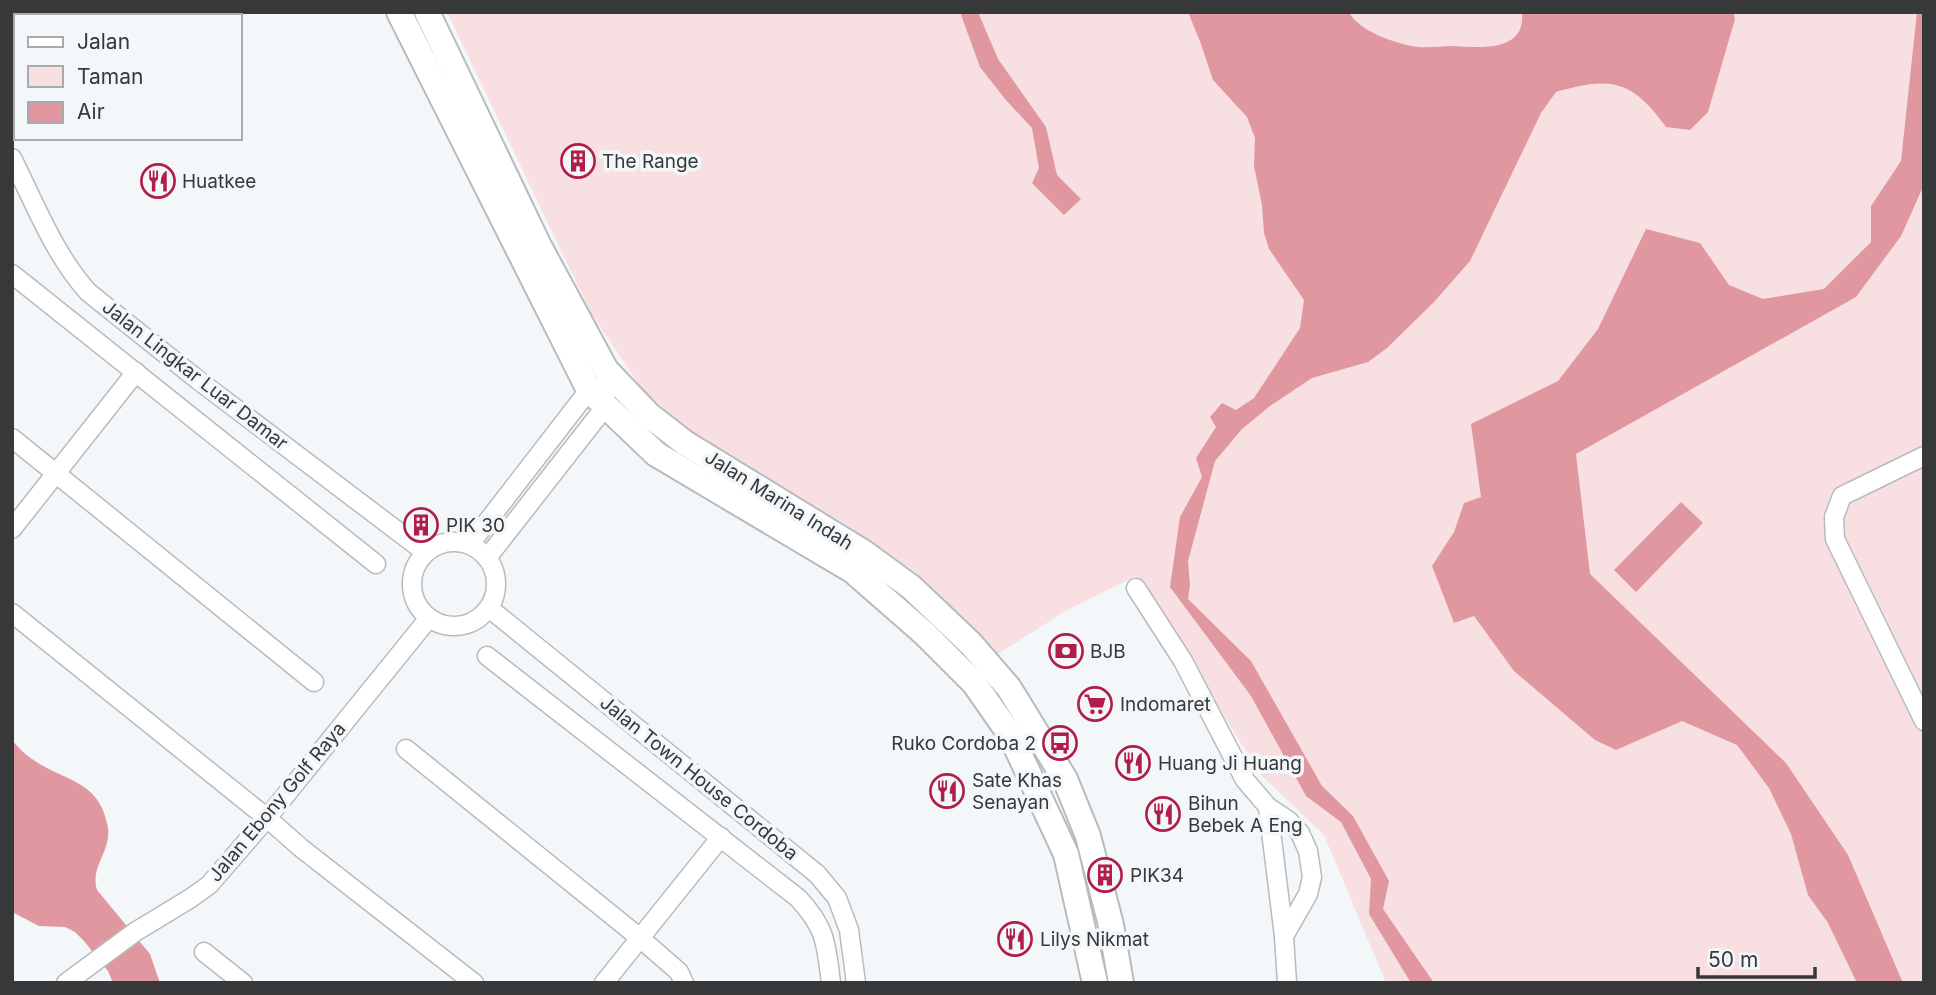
<svg xmlns="http://www.w3.org/2000/svg" width="1936" height="995" font-family="Inter,sans-serif">
<style>
.green{fill:#f8dfe1}
.water{fill:#e0979f}
.lines{fill:none;stroke-linecap:round;stroke-linejoin:round}
.minor-casing{stroke:#b8bbbd;stroke-width:21}
.secondary-casing{stroke:#b8bbbd;stroke-width:28}
.minor{stroke:#fff;stroke-width:18}
.secondary{stroke:#fff;stroke-width:24}
.labels{text-anchor:middle;dominant-baseline:central;stroke-width:7;stroke-linejoin:round;paint-order:stroke}
.poi-label{font-size:19px;fill:#373839;stroke:#f3f7f9;text-anchor:start}
.street-label{font-size:19px;fill:#373839;stroke:#f3f7f9}
</style>
<rect width="100%" height="100%" fill="#f3f7f9"/>
<path class="green" d="M 447,12 L 1924,12 L 1924,983 L 1386,983 L 1324,835 L 1261,775 L 1136,576 L 1067,610 L 998,654 L 914,571 L 839,520 L 795,497 L 775,483 L 715,454 L 642,389 L 591,313 Z"/>
<g class="water">
<path d="M 960,12 L 978,12 L 998,59 L 1046,127 L 1057,175 L 1081,199 L 1064,215 L 1032,183 L 1039,168 L 1032,128 L 1005,99 L 980,67 Z"/>
<path d="M 1188,12 L 1349,12 C 1358,31 1398,45 1419,47 C 1430,48 1441,46 1452,46 C 1478,47 1526,54 1522,12 L 1733,12 L 1735,19 L 1708,112 L 1690,130 L 1666,127 C 1632,80 1611,76 1556,92 L 1541,113 L 1470,261 L 1434,302 L 1387,348 L 1368,362 L 1312,378 L 1270,406 L 1242,429 L 1215,461 L 1188,561 L 1190,585 L 1188,599 L 1251,661 L 1322,786 L 1353,816 L 1389,881 L 1383,909 L 1434,983 L 1411,983 L 1369,914 L 1371,879 L 1341,822 L 1306,796 L 1251,696 L 1170,587 L 1180,517 L 1202,477 L 1196,458 L 1216,427 L 1210,417 L 1222,403 L 1236,410 L 1254,398 L 1300,328 L 1304,300 L 1269,249 L 1264,233 L 1262,205 L 1254,166 L 1255,138 L 1247,117 L 1213,80 L 1201,44 Z"/>
<path d="M 1917,12 L 1924,12 L 1923,187 L 1901,236 L 1856,297 L 1576,454 L 1590,574 L 1786,763 L 1848,855 L 1903,983 L 1857,983 L 1828,923 L 1808,895 L 1791,834 L 1769,788 L 1737,745 L 1682,721 L 1616,750 L 1595,740 L 1514,671 L 1474,616 L 1454,623 L 1432,566 L 1454,532 L 1464,503 L 1481,497 L 1471,424 L 1558,381 L 1598,329 L 1646,229 L 1700,243 L 1729,285 L 1763,299 L 1824,289 L 1871,242 L 1871,206 L 1901,161 Z"/>
<path d="M 1681,502 L 1703,523 L 1636,592 L 1614,570 Z"/>
<path d="M 12,740 C 18,747 24,754 32,759 C 64,782 100,779 108,828 C 111,852 90,866 97,890 L 150,954 L 160,983 L 113,983 L 108,971 L 84,941 L 75,932 L 65,927 L 39,926 L 12,912 Z"/>
</g>
<g class="lines">
<g class="minor-casing">
<g id="minor">
<path d="M 12,158 C 35,204 54,254 88,292 L 198,380 L 425,552"/>
<path d="M 12,274 L 376,564"/>
<path d="M 12,438 L 314,682"/>
<path d="M 1924,456 L 1842,496 L 1834,517 L 1835,539 L 1924,721"/>
<path d="M 12,529 L 136,372"/>
<circle cx="454" cy="584" r="42"/>
<path d="M 470,544 L 589,390"/>
<path d="M 487,558 L 605,407 L 606,370"/>
<path d="M 1136,588 L 1183,661 L 1245,780 L 1268,807 L 1289,821 L 1300,833 L 1308,851 L 1312,877 L 1308,894 L 1284,936 L 1287,983"/>
<path d="M 489,608 L 817,874 L 837,898 L 849,930 L 856,983"/>
<path d="M 12,613 L 267,818 L 301,848 L 474,983"/>
<path d="M 487,656 L 798,898 C 826,928 826,943 831,983"/>
<path d="M 406,749 L 640,938 L 679,972 L 684,983"/>
<path d="M 1268,807 L 1284,936"/>
<path d="M 204,952 L 243,983"/>
<path d="M 66,983 L 135,932 L 191,898 L 209,885 L 267,818 L 429,618"/>
<path d="M 604,983 L 721,837"/>
</g>
</g>
<g class="secondary-casing">
<g id="secondary">
<path d="M 399,12 L 589,390 L 656,454 L 853,571 L 925,634 L 974,683 L 1011,736 L 1066,854 L 1095,983"/>
<path d="M 427,12 L 539,246 L 606,370 L 649,415 L 685,443 L 863,552 L 911,587 L 971,644 L 1009,688 L 1065,779 L 1088,836 L 1111,925 L 1121,983"/>
</g>
</g>
<use href="#minor" class="minor"/>
<use href="#secondary" class="secondary"/>
</g>
<defs>
<g id="building-ring" transform="scale(1.75)"><circle r="9.5" fill="#f3f7f9" stroke="#b01d46" stroke-width="1.5"/><path d="M-4-6H4V6H1V3H-1V6H-4ZM-2.5-4.3h1.7v1.8h-1.7ZM.8-4.3h1.7v1.8H.8ZM-2.5-1h1.7V.8h-1.7ZM.8-1h1.7V.8H.8Z" fill="#b01d46"/></g>
<g id="restaurant-ring" transform="scale(1.75)"><circle r="9.5" fill="#f3f7f9" stroke="#b01d46" stroke-width="1.5"/><path d="M-5-6h1v4h1v-4h1v4h1v-4h1v5L-1.5 .5V6h-2V.5L-5-1ZM5-6V6H3V1.5H1.5Q1.5-4 5-6Z" fill="#b01d46"/></g>
<g id="bank-ring" transform="scale(1.75)"><circle r="9.5" fill="#f3f7f9" stroke="#b01d46" stroke-width="1.5"/><path d="M-6-4H6V4H-6ZM0-2.3a2.3 2.3 0 1 0 0 4.6a2.3 2.3 0 1 0 0-4.6Z" fill="#b01d46"/></g>
<g id="supermarket-ring" transform="scale(1.75)"><circle r="9.5" fill="#f3f7f9" stroke="#b01d46" stroke-width="1.5"/><path d="M-6-5.5h2.5l.6 2H6L4.5 2H-2.5L-4.4-4H-6ZM-1.5 3.2a1.3 1.3 0 1 0 .1 0ZM3 3.2a1.3 1.3 0 1 0 .1 0Z" fill="#b01d46"/></g>
<g id="bus-ring" transform="scale(1.75)"><circle r="9.5" fill="#f3f7f9" stroke="#b01d46" stroke-width="1.5"/><path d="M-5-6H5V4H4V6H2V4H-2V6H-4V4H-5ZM-3.5-4V0h7V-4ZM-3.5 1.2v1.5H-2V1.2ZM2 1.2v1.5H3.5V1.2Z" fill="#b01d46"/></g>
</defs>
<g fill-rule="evenodd">
<use href="#building-ring" x="578" y="161"/>
<use href="#restaurant-ring" x="158" y="181"/>
<use href="#building-ring" x="421" y="525"/>
<use href="#bank-ring" x="1066" y="651"/>
<use href="#supermarket-ring" x="1095" y="704"/>
<use href="#bus-ring" x="1060" y="743"/>
<use href="#restaurant-ring" x="1133" y="763"/>
<use href="#restaurant-ring" x="947" y="791"/>
<use href="#restaurant-ring" x="1163" y="814"/>
<use href="#building-ring" x="1105" y="875"/>
<use href="#restaurant-ring" x="1015" y="939"/>
</g>
<g class="labels">
<g class="poi-label">
<text x="602" y="161">The Range</text>
<text x="182" y="181">Huatkee</text>
<text x="446" y="525">PIK 30</text>
<text x="1090" y="651">BJB</text>
<text x="1120" y="704">Indomaret</text>
<text x="1036" y="743" text-anchor="end">Ruko Cordoba 2</text>
<text x="1158" y="763">Huang Ji Huang</text>
<text x="972" y="780">Sate Khas<tspan x="972" dy="22">Senayan</tspan></text>
<text x="1188" y="803">Bihun<tspan x="1188" dy="22">Bebek A Eng</tspan></text>
<text x="1130" y="875">PIK34</text>
<text x="1040" y="939">Lilys Nikmat</text>
</g>
<g class="street-label">
<text transform="translate(195 375) rotate(38)">Jalan Lingkar Luar Damar</text>
<text transform="translate(779 500) rotate(32)">Jalan Marina Indah</text>
<text transform="translate(699 778) rotate(39)">Jalan Town House Cordoba</text>
<text transform="translate(277 802) rotate(-50)">Jalan Ebony Golf Raya</text>
</g>
</g>
<rect width="1936" height="995" fill="none" stroke="#373839" stroke-width="28"/>
<rect x="14" y="14" width="228" height="126" fill="#f3f7f9" stroke="#a8abac" stroke-width="2"/>
<rect x="28" y="37" width="35" height="10" fill="#ffffff" stroke="#a8abac" stroke-width="2"/>
<text x="77" y="49" font-size="21" fill="#373839">Jalan</text>
<rect x="28" y="66" width="35" height="21" fill="#f8dfe1" stroke="#a8abac" stroke-width="2"/>
<text x="77" y="84" font-size="21" fill="#373839">Taman</text>
<rect x="28" y="102" width="35" height="21" fill="#e0979f" stroke="#a8abac" stroke-width="2"/>
<text x="77" y="119" font-size="21" fill="#373839">Air</text>
<path d="M1698 967v10h117v-10" fill="none" stroke="#373839" stroke-width="3.5"/>
<text x="1708" y="967" font-size="21" fill="#373839" stroke="#f3f7f9" stroke-width="5" paint-order="stroke">50 m</text>
</svg>
